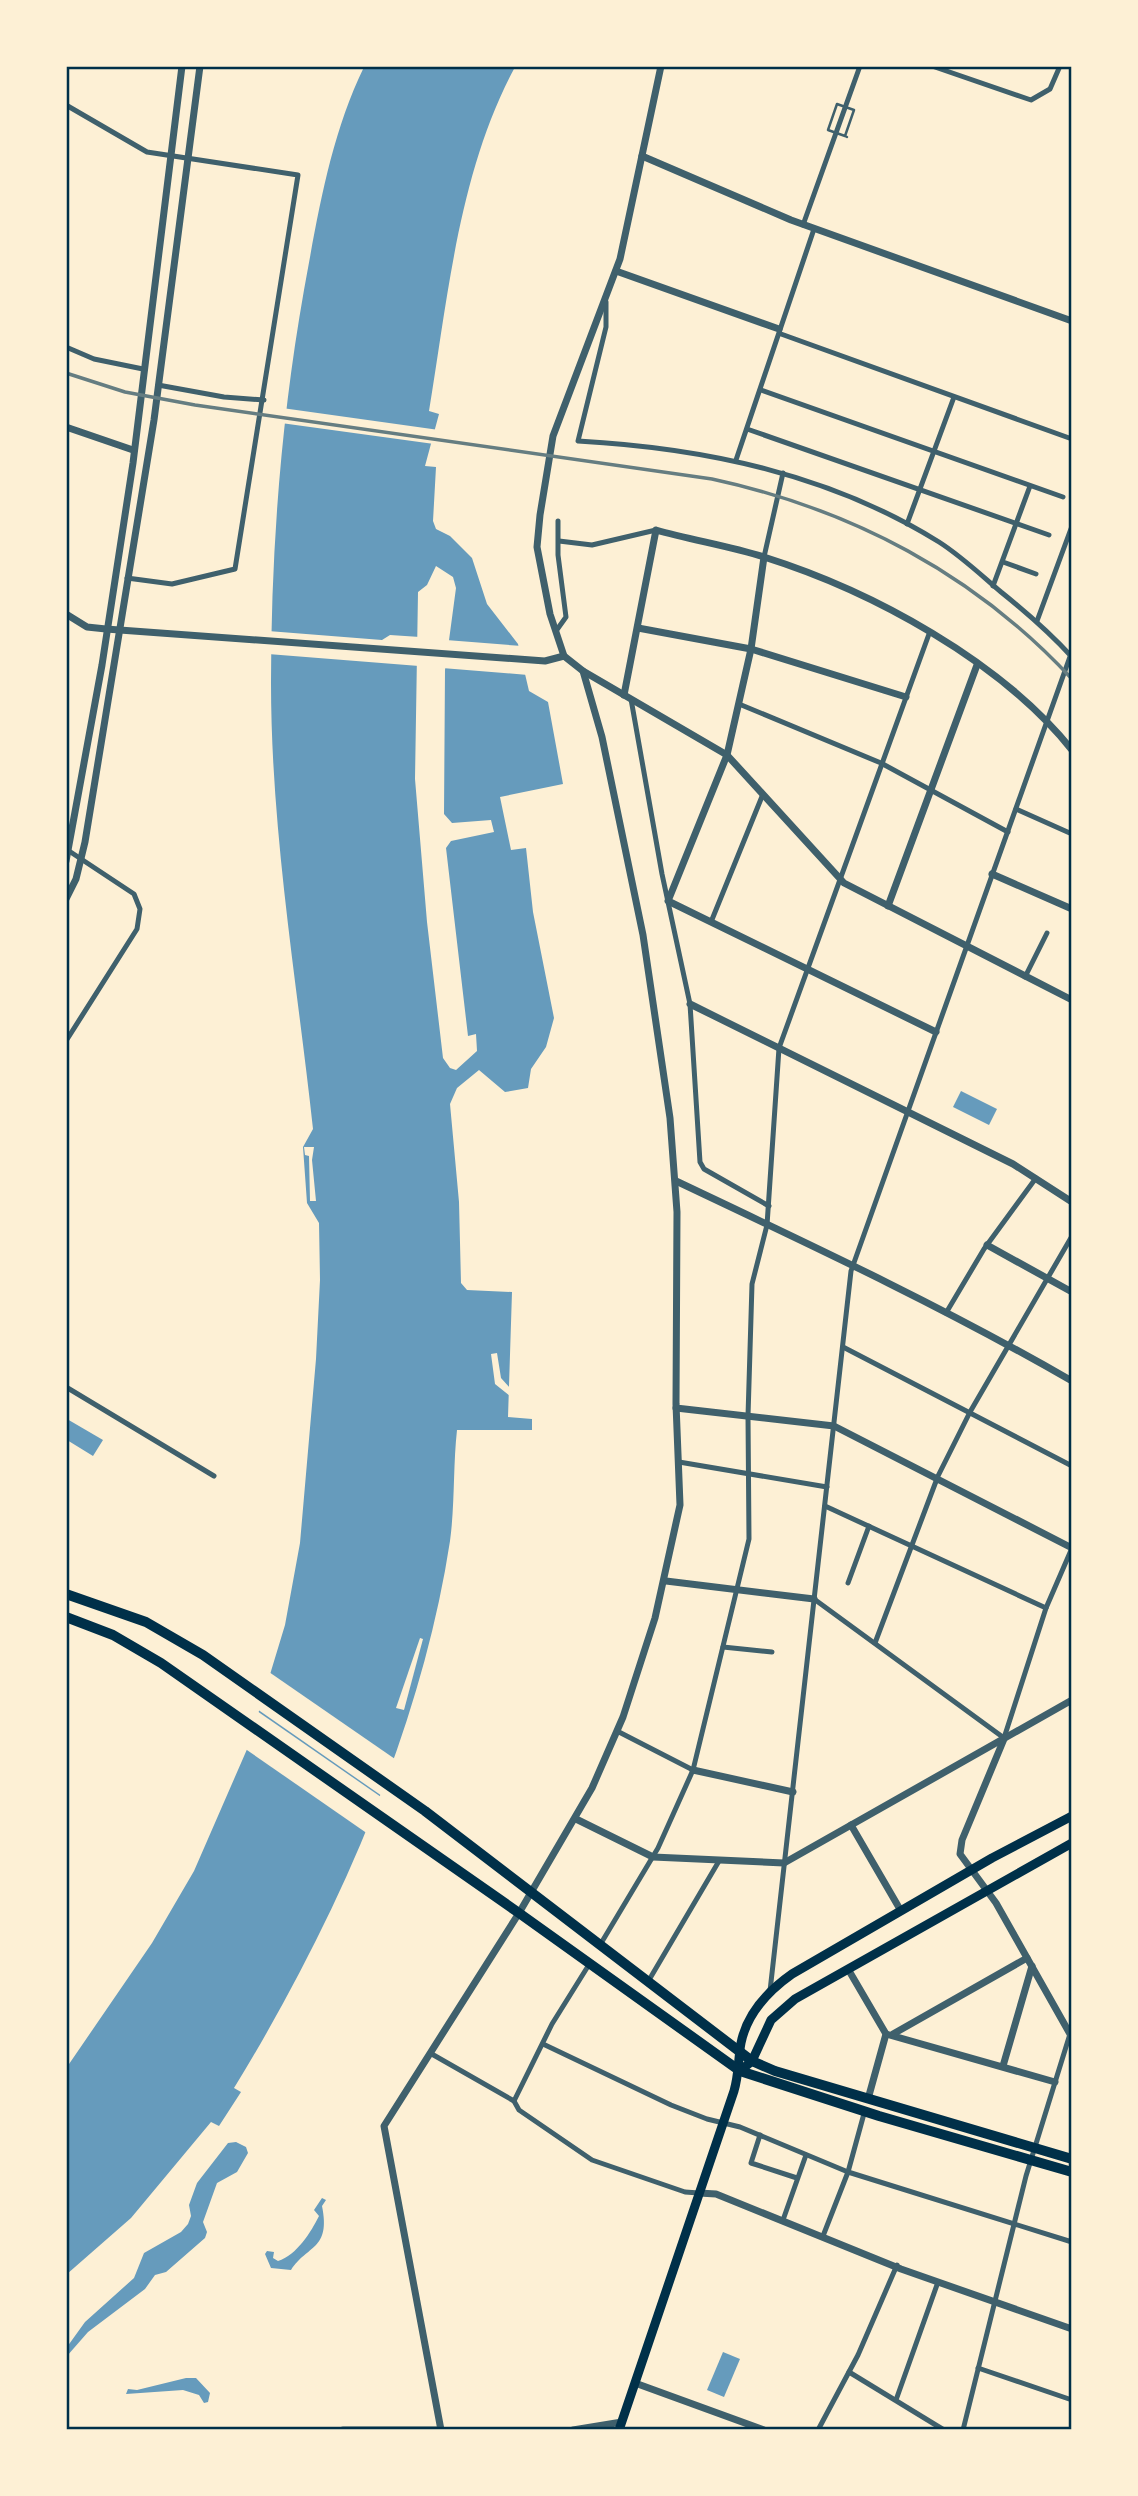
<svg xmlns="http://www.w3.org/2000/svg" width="1138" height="2496" font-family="'Times New Roman',serif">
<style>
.water{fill:#669bbc;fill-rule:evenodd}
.pier{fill:#fdf0d5}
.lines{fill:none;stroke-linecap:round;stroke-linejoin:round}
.service{stroke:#3f606c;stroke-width:2.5}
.minor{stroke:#3f606c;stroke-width:5}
.tertiary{stroke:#3f606c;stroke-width:7}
.primary{stroke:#003049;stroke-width:9}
.trunk{stroke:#003049;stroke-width:10}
.rail{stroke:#657d81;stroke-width:3.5}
.neatline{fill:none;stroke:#003049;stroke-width:2.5}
</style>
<rect width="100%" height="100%" fill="#fdf0d5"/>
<g class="water">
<path d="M 364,67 L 515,67 C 459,171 448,296 429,411 L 439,414 L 425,466 L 436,467 L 433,521 L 436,529 L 450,536 L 472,558 L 487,604 L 518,644 L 529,691 L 548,702 L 563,784 L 500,797 L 511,850 L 526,848 L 533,912 L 554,1018 L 546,1047 L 531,1069 L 528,1088 L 505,1092 L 479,1070 L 457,1088 L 450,1104 L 459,1202 L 461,1283 L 467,1290 L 512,1292 L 508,1417 L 532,1419 L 532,1430 L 457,1430 C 453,1466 455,1504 450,1541 C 421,1731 334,1925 234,2088 L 241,2092 L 219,2126 L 211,2122 L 131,2218 L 67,2274 L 67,2067 L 152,1943 L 194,1871 L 248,1747 L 285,1625 L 300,1543 L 316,1359 L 320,1280 L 319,1223 L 307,1203 L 303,1147 L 313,1129 C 297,982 271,832 271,683 C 271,551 281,420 304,290 C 318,214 330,137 364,67 ZM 436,566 L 453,577 L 456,588 L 445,670 L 444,814 L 452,823 L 491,820 L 494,832 L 451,841 L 446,848 L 468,1036 L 476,1034 L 477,1051 L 456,1070 L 450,1068 L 443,1058 L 427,922 L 415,779 L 418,592 L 427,585 Z"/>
<path d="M 961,1091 L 997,1109 L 989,1125 L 953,1107 Z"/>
<path d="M 67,1419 L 103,1440 L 93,1456 L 67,1440 Z"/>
<path d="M 236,2142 L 246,2147 L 248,2153 L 237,2172 L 217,2183 L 203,2222 L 207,2232 L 205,2238 L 166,2272 L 155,2275 L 145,2289 L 88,2332 L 67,2356 L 67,2347 L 85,2322 L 134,2278 L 144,2253 L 181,2232 L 188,2224 L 191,2216 L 189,2205 L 197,2183 L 228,2143 Z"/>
<path d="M 322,2198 L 326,2200 L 322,2206 C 331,2250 307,2245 291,2270 L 271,2268 L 265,2254 L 267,2251 L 274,2252 L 273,2258 L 278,2261 C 297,2255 311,2232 319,2216 L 314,2210 Z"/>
<path d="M 723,2352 L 740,2359 L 724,2397 L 707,2390 Z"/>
<path d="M 186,2378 L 196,2378 L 210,2393 L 208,2402 L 204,2403 L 199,2395 L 183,2390 L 126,2394 L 128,2389 L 137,2390 Z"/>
</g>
<g class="pier">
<path d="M 282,408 L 439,430 L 434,444 L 281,423 Z"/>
<path d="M 268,631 L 382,640 L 390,635 L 420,637 L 419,666 L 268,654 Z"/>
<path d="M 446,640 L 522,646 L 528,675 L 442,668 Z"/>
<path d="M 304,1147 L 314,1147 L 312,1160 L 316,1201 L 310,1201 L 309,1156 L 305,1155 Z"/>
<path d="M 497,1353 L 501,1378 L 510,1388 L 510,1396 L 495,1384 L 491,1354 Z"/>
<path d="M 420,1638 L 423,1639 L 404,1710 L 396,1708 Z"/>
<path d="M 269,1672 L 395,1759 L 382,1796 L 257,1709 Z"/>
<path d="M 257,1711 L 381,1797 L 368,1834 L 244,1748 Z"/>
</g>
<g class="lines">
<path class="service" d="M 845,136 L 854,110 L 837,104 L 828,130 L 845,136 L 847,137"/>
<g class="minor">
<path d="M 932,66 L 1031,100 L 1050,89 L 1060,66"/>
<path d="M 66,105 L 147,152 L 298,175 L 235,569 L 172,584 L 127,578"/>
<path d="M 803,225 L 860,66"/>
<path d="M 606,302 L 606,327 L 578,441 C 704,448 830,474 939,542 C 961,556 981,575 1001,592 C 1026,612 1050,633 1072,657"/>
<path d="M 781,334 L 1072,439"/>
<path d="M 66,347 L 94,359 L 143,369"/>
<path d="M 158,385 L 224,397 L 264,400"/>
<path d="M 761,390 L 1063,497"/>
<path d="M 747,429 L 1049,535"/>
<path d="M 736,460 L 814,229"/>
<path d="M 907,524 L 954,397"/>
<path d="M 559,541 L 592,545 L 656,530"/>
<path d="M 764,557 L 783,473"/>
<path d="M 1003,562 L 1036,574"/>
<path d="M 993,586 L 1030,486"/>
<path d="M 1037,621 L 1072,526"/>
<path d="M 556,631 L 566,617 L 558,555 L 558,521"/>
<path d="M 631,699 L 662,874 L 690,1004 L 700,1162 L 704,1169 L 769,1206"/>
<path d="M 739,704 L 881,763 L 1008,832"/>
<path d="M 1016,809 L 1072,834"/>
<path d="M 66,849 L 134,894 L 140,909 L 137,929 L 66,1041"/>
<path d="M 711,922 L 763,794"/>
<path d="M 1025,977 L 1047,933"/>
<path d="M 946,1313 L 984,1249 L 1036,1178"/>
<path d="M 843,1347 L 1072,1466"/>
<path d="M 66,1387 L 214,1476"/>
<path d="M 679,1462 L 827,1487"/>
<path d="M 825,1506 L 1046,1608"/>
<path d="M 848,1583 L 869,1526"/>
<path d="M 814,1599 L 1004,1738 L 1046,1608 L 1072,1548"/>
<path d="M 875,1643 L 938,1476 L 970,1412 L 1072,1236"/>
<path d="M 723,1647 L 772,1652"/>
<path d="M 617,1731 L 693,1770"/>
<path d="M 600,1945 L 658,1848 L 693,1770 L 749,1539 L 748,1416 L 752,1284 L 767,1225 L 779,1048 L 929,634"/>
<path d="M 649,1980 L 719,1861"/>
<path d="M 770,1991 L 851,1271 L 1072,651"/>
<path d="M 543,2044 L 671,2105 L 707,2119 L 740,2127 L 848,2172 L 1072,2242"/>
<path d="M 430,2053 L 514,2101 L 519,2110 L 592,2160 L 685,2192 L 699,2193"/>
<path d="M 514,2101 L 552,2024 L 590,1963"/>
<path d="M 760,2135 L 751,2163 L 797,2178"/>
<path d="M 783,2220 L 806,2155"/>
<path d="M 823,2236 L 848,2172 L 865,2110"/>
<path d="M 978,2368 L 1072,2400"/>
<path d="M 849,2372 L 944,2430"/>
<path d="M 896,2400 L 938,2282"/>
<path d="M 818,2430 L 858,2355 L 897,2265"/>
<path d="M 963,2430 L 1026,2176 L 1070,2034"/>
</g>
<g class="tertiary">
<path d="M 661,66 L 620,259 L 553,436 L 540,515 L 537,547 L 550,614 L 564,656 L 583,671 L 727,755 L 844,883 L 1072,1000"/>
<path d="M 642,156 L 791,220 L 1072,321"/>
<path d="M 616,271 L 779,329"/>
<path d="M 66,427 L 133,450"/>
<path d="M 764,557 L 751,649 L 727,755 L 668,901 L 936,1032"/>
<path d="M 66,614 L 87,627 L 106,629 L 545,661 L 564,656"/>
<path d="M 638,628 L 751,649 L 906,697"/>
<path d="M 624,695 L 656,530 C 691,540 729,546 764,557 C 872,591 1001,661 1072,750"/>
<path d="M 66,861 L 102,665 L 133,463 L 182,66"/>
<path d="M 992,874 L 1072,909"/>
<path d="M 66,899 L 76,879 L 85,842 L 154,420 L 200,66"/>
<path d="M 888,906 L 977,665"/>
<path d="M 690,1004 L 1013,1164 L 1072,1202"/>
<path d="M 676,1181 C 809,1244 944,1307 1072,1381"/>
<path d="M 987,1245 L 1072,1292"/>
<path d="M 676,1408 L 834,1426 L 1072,1548"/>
<path d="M 666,1581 L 814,1599"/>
<path d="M 1004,1739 L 962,1840 L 960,1854 L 996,1903 L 1070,2034"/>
<path d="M 693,1770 L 793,1792"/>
<path d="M 576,1819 L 653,1857 L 784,1863 L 1072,1700"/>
<path d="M 851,1825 L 901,1911"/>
<path d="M 848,1969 L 886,2034 L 868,2099"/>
<path d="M 886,2034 L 1055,2082"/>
<path d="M 893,2034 L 1027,1958"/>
<path d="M 1003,2066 L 1032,1966"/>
<path d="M 699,2193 L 716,2194 L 901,2269 L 1072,2329"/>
<path d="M 635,2383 L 764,2430"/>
<path d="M 343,2430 L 440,2430"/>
<path d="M 441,2430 L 384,2126 L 519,1913 L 592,1788 L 623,1717 L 655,1618 L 680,1505 L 676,1404 L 677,1212 L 670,1118 L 643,935 L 602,737 L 583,671"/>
<path d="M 573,2430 L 622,2422"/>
</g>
<g class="primary">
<path d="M 740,2071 L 752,2061 L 771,2020 L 795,1999 L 1072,1843"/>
<path d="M 619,2430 L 734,2091 C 739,2074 738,2059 741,2043 C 747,2013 768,1991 792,1974 L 992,1858 L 1072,1816"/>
</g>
<g class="trunk">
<path d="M 66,1594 L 146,1622 L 203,1655 L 425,1811 L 752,2061 L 775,2071 L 1072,2159"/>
<path d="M 66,1617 L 113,1635 L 161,1663 L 519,1913 L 740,2071 L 879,2116 L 1072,2172"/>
</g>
<path class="rail" d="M 66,373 L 125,392 L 195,405 L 712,479 C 851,509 975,574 1072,679"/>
</g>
<rect width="1138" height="2496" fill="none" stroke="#fdf0d5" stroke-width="136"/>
<rect x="68" y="68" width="1002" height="2360" class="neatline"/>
</svg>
